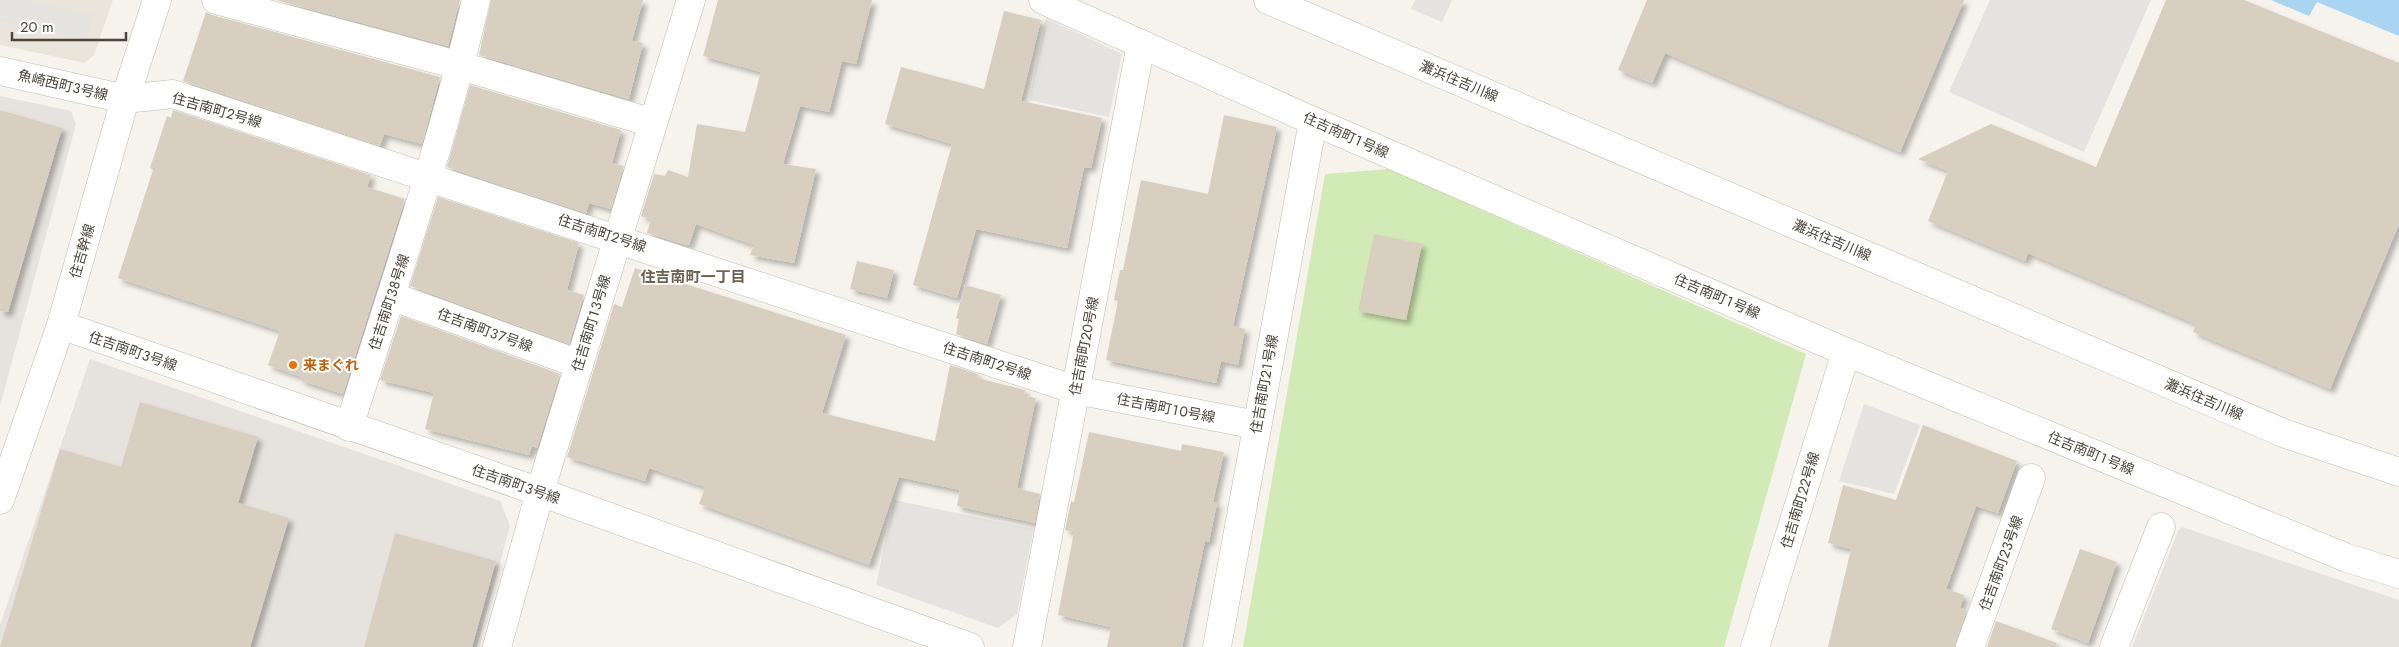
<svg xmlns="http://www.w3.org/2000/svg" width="2399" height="647" font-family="Jost,'Noto Sans JP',sans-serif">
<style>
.residential{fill:#eae5da}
.industrial{fill:#e6e2dd}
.green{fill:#d2eab5}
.parking{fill:#e5e3e0}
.water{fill:#a9d4f2}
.building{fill:#d8cfc1;filter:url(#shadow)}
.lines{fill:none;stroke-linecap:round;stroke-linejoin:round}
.minor-casing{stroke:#c2bbae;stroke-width:29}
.minor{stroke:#fff;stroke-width:28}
.food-dot{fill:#e8710a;stroke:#fff;stroke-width:2}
.labels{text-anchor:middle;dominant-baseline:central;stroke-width:4;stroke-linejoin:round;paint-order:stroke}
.street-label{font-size:14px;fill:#4b4439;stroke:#fff}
.food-label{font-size:14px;font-weight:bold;fill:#c56008;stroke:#fff;text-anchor:start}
.neighbourhood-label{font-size:15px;font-weight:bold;fill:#6e6250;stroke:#fff}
</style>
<defs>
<filter id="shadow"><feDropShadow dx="4.5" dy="4.5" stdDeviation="2.5" flood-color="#0004"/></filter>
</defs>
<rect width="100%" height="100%" fill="#f6f3ec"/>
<path class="residential" d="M 0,0 L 113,0 L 94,55 L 85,63 L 0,45 Z"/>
<g class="industrial">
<path d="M 0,96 L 71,111 L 76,124 L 0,406 Z"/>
<path d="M 90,359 L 500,501 L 510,526 L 477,647 L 0,647 L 0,625 Z"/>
<path d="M 2182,527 L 2399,600 L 2399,647 L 2132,647 L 2178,531 Z"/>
</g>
<path class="green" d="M 1390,169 L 1806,354 L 1724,647 L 1243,647 L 1325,174 Z"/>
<g class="parking">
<path d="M 0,0 L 24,0 L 93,14 L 87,39 L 0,21 Z"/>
<path d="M 1415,0 L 1452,0 L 1442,22 L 1411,9 Z"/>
<path d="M 1990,0 L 2151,0 L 2084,152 L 1949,92 Z"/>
<path d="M 1046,18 L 1122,54 L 1109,117 L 1029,100 Z"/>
<path d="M 1864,404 L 1920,425 L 1894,494 L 1839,481 Z"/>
<path d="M 894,500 L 1034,529 L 1017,614 L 998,628 L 876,585 Z"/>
</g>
<path class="water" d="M 2271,0 L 2399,0 L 2399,36 L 2317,2 L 2309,16 Z"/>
<g class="building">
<path d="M 276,0 L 460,0 L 448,46 Z"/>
<path d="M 491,0 L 643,0 L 632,41 L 643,43 L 629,99 L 479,55 Z"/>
<path d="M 718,0 L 872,0 L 856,64 L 842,61 L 829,112 L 800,106 L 783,164 L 816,169 L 794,263 L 750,255 L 754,245 L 696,224 L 689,245 L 676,242 L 647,233 L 651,219 L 641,216 L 654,174 L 665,176 L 668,170 L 688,177 L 697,124 L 745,132 L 761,72 L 703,56 Z"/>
<path d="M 1647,0 L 1964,0 L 1900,152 L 1665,53 L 1652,83 L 1618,70 Z"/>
<path d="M 2166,0 L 2244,0 L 2399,63 L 2399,224 L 2330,389 L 2193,332 L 2196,324 L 2028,253 L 2025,261 L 1928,221 L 1948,171 L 1918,159 L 1991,124 L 2096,167 Z"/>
<path d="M 1004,11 L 1041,20 L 1021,101 L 1102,118 L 1091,168 L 1084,167 L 1067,248 L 976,229 L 957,298 L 913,285 L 952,144 L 885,124 L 901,67 L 984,89 Z"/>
<path d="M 206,12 L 212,15 L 440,77 L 422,144 L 384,134 L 380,146 L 183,81 Z"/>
<path d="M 470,85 L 621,130 L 612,163 L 624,166 L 611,209 L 589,203 L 586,213 L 447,167 Z"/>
<path d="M 0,110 L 62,128 L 8,312 L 0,311 Z"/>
<path d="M 173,110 L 371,175 L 367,187 L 405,199 L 343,394 L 300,380 L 302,377 L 268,365 L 280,331 L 118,278 L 153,170 L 150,168 L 167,116 L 171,118 Z"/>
<path d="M 1224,115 L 1277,127 L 1233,326 L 1245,329 L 1238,365 L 1221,361 L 1216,383 L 1106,360 L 1118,301 L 1114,300 L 1120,270 L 1123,270 L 1141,180 L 1208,194 Z"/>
<path d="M 438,197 L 579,243 L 567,290 L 584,295 L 569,344 L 410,286 Z"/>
<path d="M 1374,234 L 1422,244 L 1406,320 L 1358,311 Z"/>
<path d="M 857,261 L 894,270 L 887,298 L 850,289 Z"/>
<path d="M 635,268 L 846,335 L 822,413 L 935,441 L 950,365 L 978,374 L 977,378 L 1025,390 L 1024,396 L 1036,398 L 1017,488 L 1040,494 L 1035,523 L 957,506 L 960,490 L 899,477 L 869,565 L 699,504 L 705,487 L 649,468 L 645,481 L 567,457 L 614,304 L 622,307 Z"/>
<path d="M 965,285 L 1001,295 L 987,344 L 956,334 L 959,319 L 956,318 Z"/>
<path d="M 401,316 L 560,374 L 537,448 L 532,446 L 529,455 L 425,429 L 434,393 L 380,380 Z"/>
<path d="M 140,402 L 258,437 L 238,503 L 289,518 L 250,647 L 0,647 L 60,449 L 121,467 Z"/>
<path d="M 1923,425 L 2017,461 L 1998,513 L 1976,506 L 1946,589 L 1964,595 L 1960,608 L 1967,610 L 1955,647 L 1828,647 L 1851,549 L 1828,543 L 1843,485 L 1896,500 Z"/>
<path d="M 1089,432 L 1181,451 L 1182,444 L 1224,452 L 1213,502 L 1217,503 L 1209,542 L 1205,541 L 1182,647 L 1107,647 L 1111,627 L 1058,615 L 1074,532 L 1065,530 L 1071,501 L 1074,502 Z"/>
<path d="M 395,533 L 496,561 L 472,647 L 364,647 Z"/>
<path d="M 2080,549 L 2117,562 L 2088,643 L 2051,629 Z"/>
<path d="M 1996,621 L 2057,643 L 2056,647 L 1987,647 Z"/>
</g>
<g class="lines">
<g class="minor-casing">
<g id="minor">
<path d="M 216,0 L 461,66 L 653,123"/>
<path d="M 1043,0 L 1313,121 L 1846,352 L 2347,558 L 2399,574"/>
<path d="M 1268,0 L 2286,434 L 2399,472"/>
<path d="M 0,71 L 125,99 L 173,94 L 1076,390 L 1257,425"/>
<path d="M 391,296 L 579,364"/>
<path d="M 61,325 L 540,492 L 970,647"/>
<path d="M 349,427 C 394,285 442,145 476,0"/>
<path d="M 0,500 L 61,325 L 125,99 L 157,0"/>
<path d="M 497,647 L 540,492 L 691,0"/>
<path d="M 1027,647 L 1141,44"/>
<path d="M 1217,647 L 1313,121"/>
<path d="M 1755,647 L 1846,352"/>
<path d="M 1970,647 L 2031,478"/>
<path d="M 2114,647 L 2161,527"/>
</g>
</g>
<use href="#minor" class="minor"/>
</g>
<circle class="food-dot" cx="293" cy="365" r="5"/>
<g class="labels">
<g class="street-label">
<text transform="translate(1459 81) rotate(23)">灘浜住吉川線</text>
<text transform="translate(63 85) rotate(13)">魚崎西町３号線</text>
<text transform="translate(217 110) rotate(16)">住吉南町２号線</text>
<text transform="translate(1346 135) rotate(24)">住吉南町１号線</text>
<text transform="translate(602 233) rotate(18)">住吉南町２号線</text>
<text transform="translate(1832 240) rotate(23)">灘浜住吉川線</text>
<text transform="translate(82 251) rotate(-74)">住吉幹線</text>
<text transform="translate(1717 296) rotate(23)">住吉南町１号線</text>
<text transform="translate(389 302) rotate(-72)">住吉南町３８号線</text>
<text transform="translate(591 323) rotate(-73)">住吉南町１３号線</text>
<text transform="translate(485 330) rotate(20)">住吉南町３７号線</text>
<text transform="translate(1084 346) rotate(-79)">住吉南町２０号線</text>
<text transform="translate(133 351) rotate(19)">住吉南町３号線</text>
<text transform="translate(987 361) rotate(18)">住吉南町２号線</text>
<text transform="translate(1264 384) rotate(-80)">住吉南町２１号線</text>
<text transform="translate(2204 399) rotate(23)">灘浜住吉川線</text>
<text transform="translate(1166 408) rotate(11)">住吉南町１０号線</text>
<text transform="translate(2091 453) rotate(22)">住吉南町１号線</text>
<text transform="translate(516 484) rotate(19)">住吉南町３号線</text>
<text transform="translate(1800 500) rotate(-73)">住吉南町２２号線</text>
<text transform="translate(2001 563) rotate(-70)">住吉南町２３号線</text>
</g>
<g class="food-label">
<text x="303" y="365">来まぐれ</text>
</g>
<g class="neighbourhood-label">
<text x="693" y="277">住吉南町一丁目</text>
</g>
</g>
<path d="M12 32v8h114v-8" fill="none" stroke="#4b4439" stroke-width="2.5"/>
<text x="20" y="32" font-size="15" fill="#4b4439" stroke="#ffffff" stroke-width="4" paint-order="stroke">20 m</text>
</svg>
